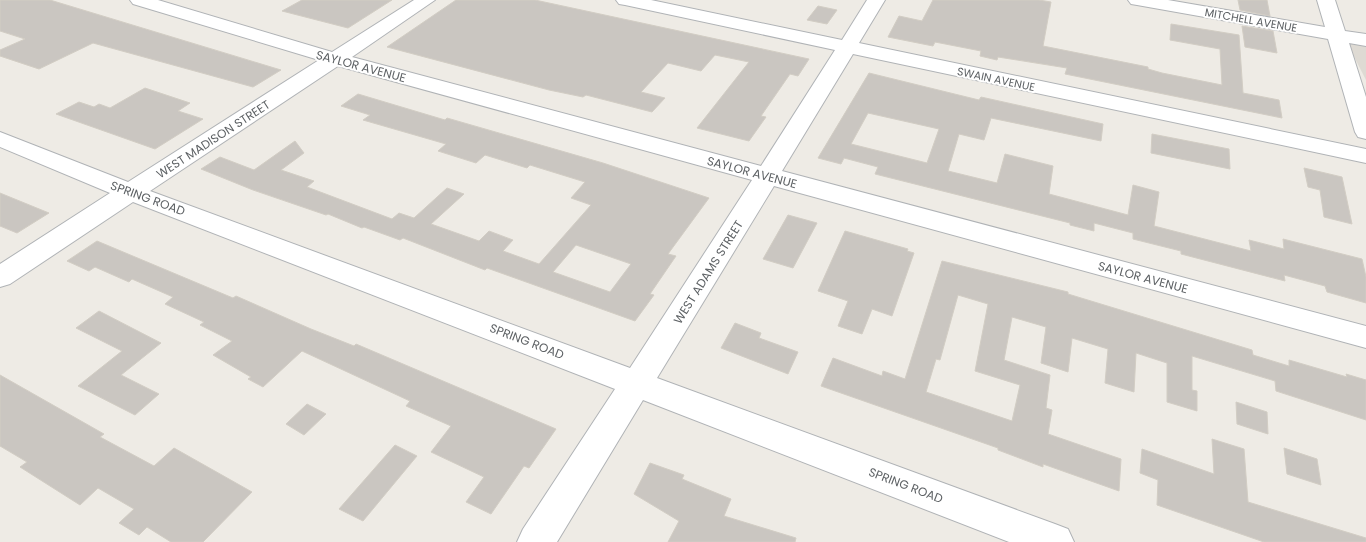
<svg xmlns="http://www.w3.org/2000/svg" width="1366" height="542" font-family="Poppins,sans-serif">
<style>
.education{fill:#dedad3}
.building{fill:#cac6c1;stroke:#d2cdc4;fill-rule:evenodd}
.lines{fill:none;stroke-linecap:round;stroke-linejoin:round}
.minor-casing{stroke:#b0b3b6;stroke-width:2}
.minor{fill:#fff;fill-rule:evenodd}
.labels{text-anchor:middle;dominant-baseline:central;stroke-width:4;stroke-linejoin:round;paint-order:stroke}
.far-street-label{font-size:11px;fill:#5d6164;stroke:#fff}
.street-label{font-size:12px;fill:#5d6164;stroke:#fff}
</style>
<rect width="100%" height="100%" fill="#eeebe5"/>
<path class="education" d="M 1346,41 L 1366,45 L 1366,80 Z"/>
<g class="building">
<path d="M 0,0 L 50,0 L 281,70 L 253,87 L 93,43 L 39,69 L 0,56 L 0,50 L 25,39 L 0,31 Z"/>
<path d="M 302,0 L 392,0 L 348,28 L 282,11 Z"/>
<path d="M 456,0 L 535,0 L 809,59 L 798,76 L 790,74 L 761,116 L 766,117 L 749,141 L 697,128 L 749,62 L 715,55 L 701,71 L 668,63 L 641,92 L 665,98 L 652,112 L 586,95 L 583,97 L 549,90 L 387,47 Z"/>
<path d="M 933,0 L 1039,0 L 1051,2 L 1043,46 L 1148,67 L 1148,69 L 1162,73 L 1222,85 L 1220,49 L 1170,40 L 1171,24 L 1239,35 L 1243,93 L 1279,100 L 1282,118 L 1065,74 L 1067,68 L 998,57 L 997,60 L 980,56 L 981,51 L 935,42 L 933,46 L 888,37 L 899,16 L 922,21 Z"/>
<path d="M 1238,0 L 1267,0 L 1270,16 L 1240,10 Z"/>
<path d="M 818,6 L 837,10 L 827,24 L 807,20 Z"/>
<path d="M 1242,26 L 1273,31 L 1277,53 L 1245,47 Z"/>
<path d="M 869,73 L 979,100 L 981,97 L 1103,124 L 1101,141 L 991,118 L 984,140 L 959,134 L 948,171 L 997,183 L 1005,154 L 1053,166 L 1049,194 L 1128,215 L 1133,185 L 1159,192 L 1154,226 L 1251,251 L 1249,240 L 1284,249 L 1283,239 L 1362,259 L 1366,277 L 1366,303 L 1327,292 L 1325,286 L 1284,275 L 1285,281 L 1181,254 L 1181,251 L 1133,239 L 1133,233 L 1094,223 L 1094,231 L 1070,225 L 1070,223 L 875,174 L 878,167 L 844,158 L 841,164 L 818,158 ZM 868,113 L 939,129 L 927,163 L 851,144 Z"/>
<path d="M 145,88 L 190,103 L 178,111 L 203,119 L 155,149 L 56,114 L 79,102 L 94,107 L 99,104 L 110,108 Z"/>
<path d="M 358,94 L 445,120 L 447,118 L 603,163 L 709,198 L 668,254 L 676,256 L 650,294 L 654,295 L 635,321 L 487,268 L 485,270 L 403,238 L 400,240 L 364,227 L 362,228 L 328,214 L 326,215 L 253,190 L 201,169 L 220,157 L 254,170 L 295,141 L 304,153 L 281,170 L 314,181 L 307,187 L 392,219 L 399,213 L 414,218 L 447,188 L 464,194 L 431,224 L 479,241 L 489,231 L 513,240 L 503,251 L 539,264 L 591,205 L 571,198 L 585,182 L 530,165 L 527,168 L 485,155 L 476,163 L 438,151 L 446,144 L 363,120 L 370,115 L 341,106 ZM 576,245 L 631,264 L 610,292 L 553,272 Z"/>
<path d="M 1152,134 L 1229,149 L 1230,169 L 1151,153 Z"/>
<path d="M 1304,168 L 1342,177 L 1352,224 L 1324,217 L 1320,190 L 1308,187 Z"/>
<path d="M 0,193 L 49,213 L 17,233 L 0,226 Z"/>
<path d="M 788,215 L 817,223 L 793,268 L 763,259 Z"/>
<path d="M 845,231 L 908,249 L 907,251 L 914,253 L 892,316 L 872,309 L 862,334 L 838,326 L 848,301 L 818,291 Z"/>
<path d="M 97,241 L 233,298 L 236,296 L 311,329 L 354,346 L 356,344 L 556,429 L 529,468 L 524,466 L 491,514 L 466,502 L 484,477 L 431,452 L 451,426 L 406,406 L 410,401 L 302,351 L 263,387 L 248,379 L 251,377 L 213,355 L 232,341 L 200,325 L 204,322 L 165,304 L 173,297 L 132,279 L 129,282 L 95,267 L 89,271 L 67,261 Z"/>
<path d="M 942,261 L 1068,292 L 1068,294 L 1252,350 L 1253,355 L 1289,366 L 1289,360 L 1347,377 L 1346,374 L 1366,380 L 1366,420 L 1276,391 L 1275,381 L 1192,356 L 1192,390 L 1197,391 L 1197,411 L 1167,402 L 1167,363 L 1136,353 L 1134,392 L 1105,383 L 1108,349 L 1072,338 L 1068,372 L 1041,363 L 1046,327 L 1012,317 L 1004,360 L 1050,375 L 1046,408 L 1052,410 L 1048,434 L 1121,459 L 1119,491 L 1043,464 L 1043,467 L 998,450 L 998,448 L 821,386 L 833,358 L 882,376 L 883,371 L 905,379 ZM 958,295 L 988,304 L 975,371 L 1020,385 L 1012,421 L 926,392 L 936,359 L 940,360 Z"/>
<path d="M 99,311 L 161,343 L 121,375 L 159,394 L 135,415 L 78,386 L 122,351 L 76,328 Z"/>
<path d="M 735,323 L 761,333 L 759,338 L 798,352 L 788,374 L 721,348 Z"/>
<path d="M 0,375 L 104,434 L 100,437 L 154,466 L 174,448 L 252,492 L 203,542 L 171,542 L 147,527 L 139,535 L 119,523 L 134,509 L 98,488 L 80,505 L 20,467 L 27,462 L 0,446 Z"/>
<path d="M 1236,402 L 1267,412 L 1268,434 L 1237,424 Z"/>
<path d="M 307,404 L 326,414 L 304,435 L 286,424 Z"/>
<path d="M 1212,439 L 1244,449 L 1248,502 L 1366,538 L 1366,542 L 1264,542 L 1157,505 L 1158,480 L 1140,473 L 1142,449 L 1214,474 Z"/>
<path d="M 395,445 L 417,456 L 363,521 L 339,509 Z"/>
<path d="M 1284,448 L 1317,459 L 1321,485 L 1287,474 Z"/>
<path d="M 650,463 L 684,475 L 682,479 L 731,499 L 724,516 L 796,538 L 795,542 L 668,542 L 679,521 L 634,494 Z"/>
</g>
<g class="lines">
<g class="minor-casing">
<g id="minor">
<path d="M 130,0 L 158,0 L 332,52 L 414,0 L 435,0 L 352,57 L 761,166 L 835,50 L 625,5 L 619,4 L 616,0 L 651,0 L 842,40 L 867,0 L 885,0 L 859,43 L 1366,149 L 1366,163 L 853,54 L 782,171 L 1366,326 L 1366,348 L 774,186 L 657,378 L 1055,524 L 1068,529 L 1074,542 L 1009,542 L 643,400 L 557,542 L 517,542 L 523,529 L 615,389 L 133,202 L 10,284 L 0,287 L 0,264 L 110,193 L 0,147 L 0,132 L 128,182 L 319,60 L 133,4 ZM 338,66 L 752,180 L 630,368 L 150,191 Z"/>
<path d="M 1128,0 L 1168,0 L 1325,27 L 1317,0 L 1335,0 L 1345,31 L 1366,34 L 1366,46 L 1349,43 L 1366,97 L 1366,139 L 1358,137 L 1355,132 L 1328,39 L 1137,5 L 1131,4 Z"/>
</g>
</g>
<use href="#minor" class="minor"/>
</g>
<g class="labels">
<g class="far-street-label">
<text transform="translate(1251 20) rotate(10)">MITCHELL AVENUE</text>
<text transform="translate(996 79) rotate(12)">SWAIN AVENUE</text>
</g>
<g class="street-label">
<text transform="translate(361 66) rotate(15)">SAYLOR AVENUE</text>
<text transform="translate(213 139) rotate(-33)">WEST MADISON STREET</text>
<text transform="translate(752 172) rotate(15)">SAYLOR AVENUE</text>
<text transform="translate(148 198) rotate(20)">SPRING ROAD</text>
<text transform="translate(708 272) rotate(-58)">WEST ADAMS STREET</text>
<text transform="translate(1143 277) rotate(15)">SAYLOR AVENUE</text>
<text transform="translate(527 341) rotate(21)">SPRING ROAD</text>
<text transform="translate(906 485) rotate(21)">SPRING ROAD</text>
</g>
</g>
</svg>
